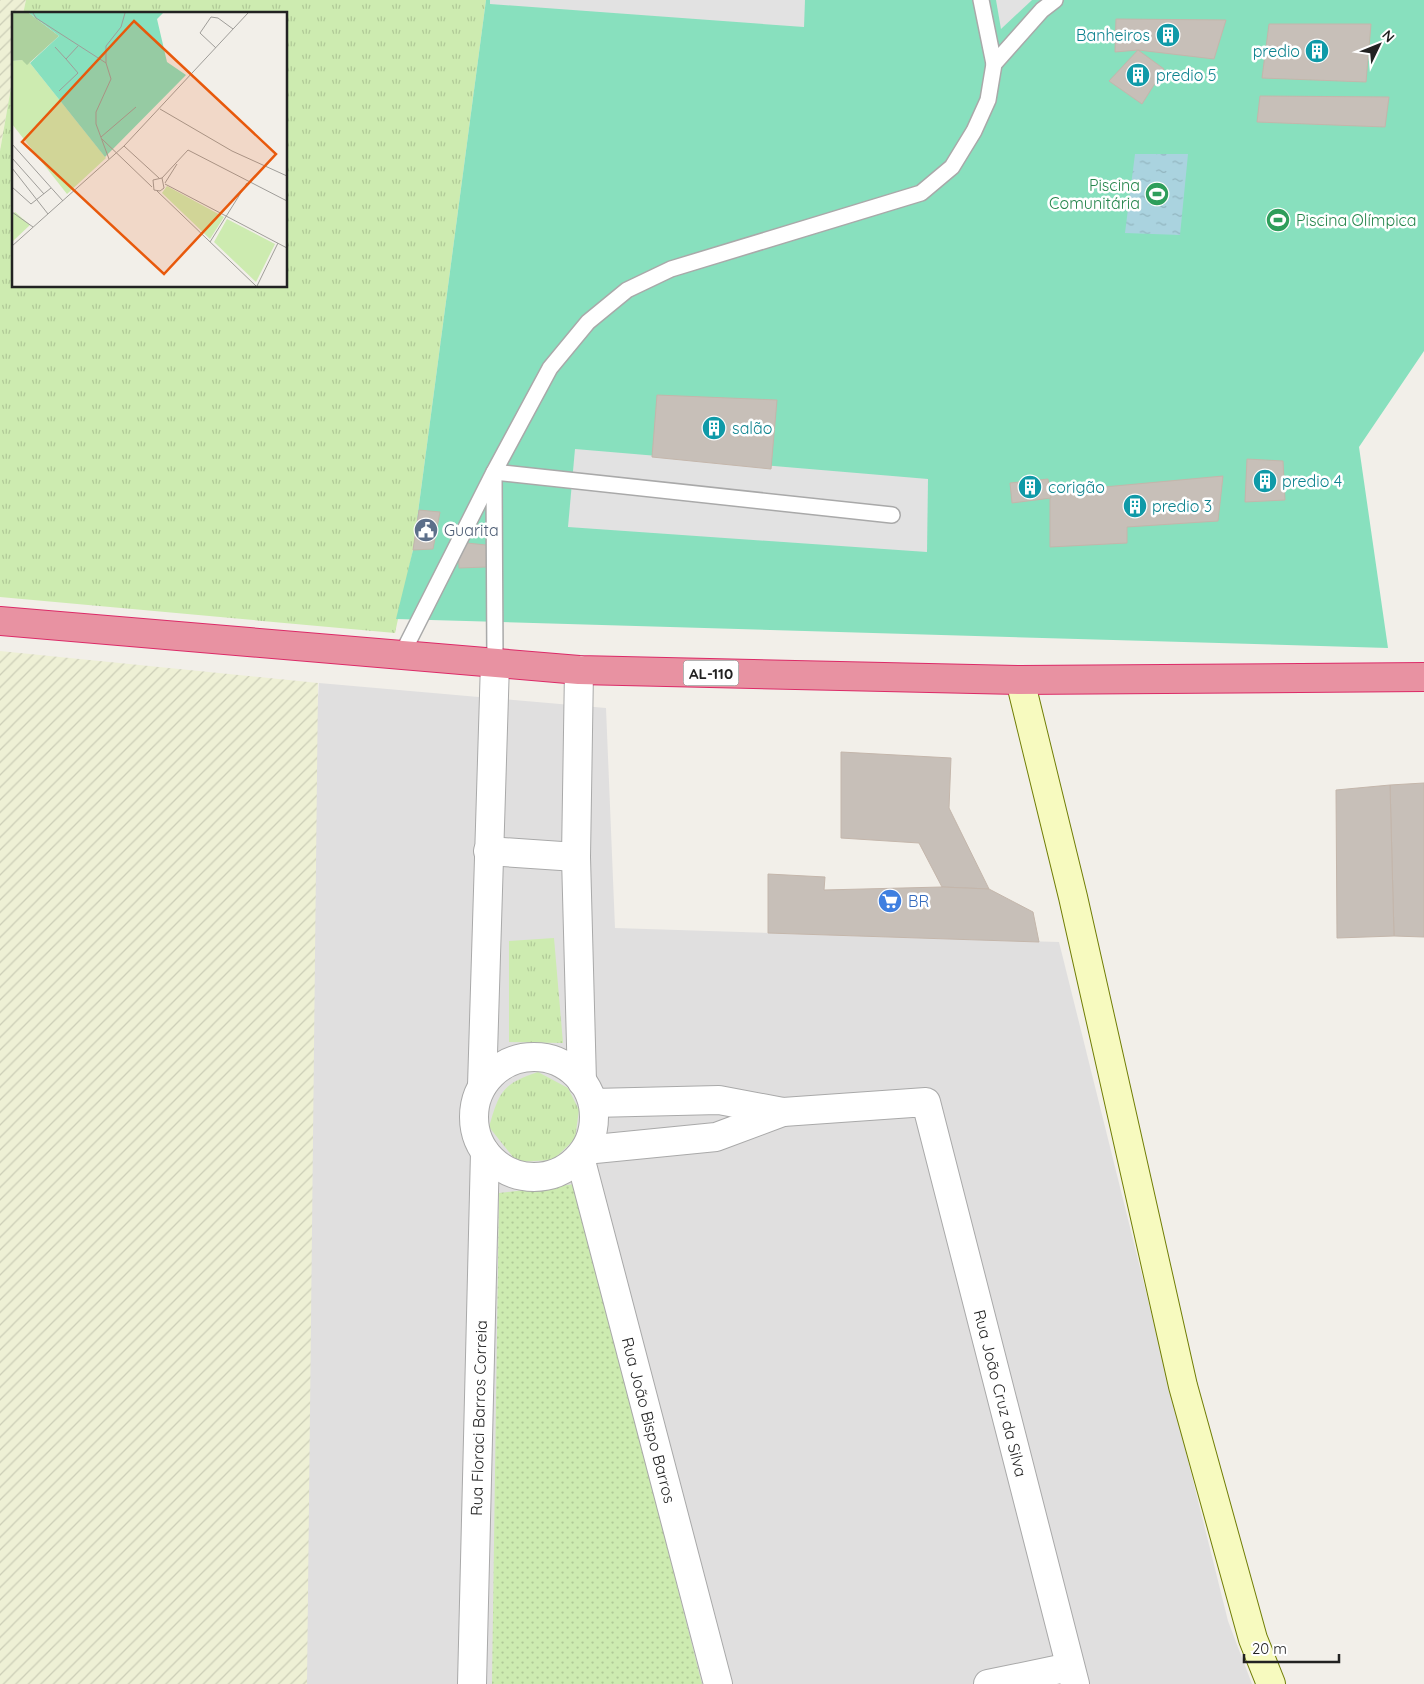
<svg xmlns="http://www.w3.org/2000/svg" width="1424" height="1684" font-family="Quicksand,sans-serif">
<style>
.residential{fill:#e0dfdf}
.farmland{fill:url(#farmland-furrows)}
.grass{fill:url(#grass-tufts)}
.garden{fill:url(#garden-dots)}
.pitch{fill:#88e0be}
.parking{fill:#e2e2e2}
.water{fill:url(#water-ripples)}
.building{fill:#c7bfb8;stroke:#c4b6ab}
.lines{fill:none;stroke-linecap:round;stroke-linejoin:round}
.lane-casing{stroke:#a9a9a9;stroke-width:18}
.street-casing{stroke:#a9a9a9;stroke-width:30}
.secondary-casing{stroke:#707d05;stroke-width:30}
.highway-casing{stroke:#dc2a67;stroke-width:30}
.lane{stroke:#fff;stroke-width:15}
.street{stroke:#fff;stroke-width:28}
.secondary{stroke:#f7fabf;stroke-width:28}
.highway{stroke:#e892a2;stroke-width:28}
.labels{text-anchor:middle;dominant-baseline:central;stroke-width:5;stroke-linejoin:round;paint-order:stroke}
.shield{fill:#fff;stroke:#646464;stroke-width:1}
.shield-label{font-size:15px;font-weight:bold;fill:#222}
.culture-label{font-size:16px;fill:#0d838f;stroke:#fff;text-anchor:start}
.leisure-label{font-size:16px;fill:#27864d;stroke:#fff;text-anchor:end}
.service-label{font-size:16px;fill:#4e5e75;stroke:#fff;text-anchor:start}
.shop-label{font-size:16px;fill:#366cbe;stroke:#fff;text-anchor:start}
.street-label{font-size:16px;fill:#222;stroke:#fff}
.inset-road{fill:none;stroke:#9f9d99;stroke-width:1}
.view{fill:#e8590c;fill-opacity:0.15;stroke:#e8590c;stroke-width:2.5}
.inset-edge{fill:none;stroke:#222;stroke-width:2.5}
</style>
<defs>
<pattern id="farmland-furrows" width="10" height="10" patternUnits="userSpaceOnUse" patternTransform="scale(1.25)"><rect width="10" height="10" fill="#eef0d5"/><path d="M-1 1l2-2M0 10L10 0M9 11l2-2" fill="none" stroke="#ccceb7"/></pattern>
<pattern id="grass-tufts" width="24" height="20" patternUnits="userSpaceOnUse" patternTransform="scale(1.25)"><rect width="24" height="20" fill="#cdebb0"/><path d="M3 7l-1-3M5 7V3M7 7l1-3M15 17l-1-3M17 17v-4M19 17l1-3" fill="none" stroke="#b0c997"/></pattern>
<pattern id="garden-dots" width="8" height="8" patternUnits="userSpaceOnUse" patternTransform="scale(1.25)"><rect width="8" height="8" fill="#cdebb0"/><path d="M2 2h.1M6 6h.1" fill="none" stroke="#b0c997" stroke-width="1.8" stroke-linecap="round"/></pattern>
<pattern id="water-ripples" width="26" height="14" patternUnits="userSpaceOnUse" patternTransform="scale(1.25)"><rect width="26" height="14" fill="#aad3df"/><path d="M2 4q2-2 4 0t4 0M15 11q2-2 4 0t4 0" fill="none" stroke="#92b5bf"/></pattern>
</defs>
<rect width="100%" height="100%" fill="#f2efe9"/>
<path class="residential" d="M 319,683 L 606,708 L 615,928 L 1059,942 L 1228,1621 L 1252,1684 L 299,1684 L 304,906 Z"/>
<g class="farmland">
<path d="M 0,0 L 26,0 L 23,14 L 14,14 L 14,70 L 0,151 Z"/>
<path d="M 0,651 L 318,683 L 307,1684 L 0,1684 Z"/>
</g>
<g class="grass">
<path d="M 26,0 L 486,0 L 413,550 L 395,633 L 0,597 L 0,151 L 14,70 L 14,286 L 286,286 L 286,14 L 23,14 Z"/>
<path d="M 554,938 L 563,1043 L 509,1042 L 509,941 Z"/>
<path d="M 538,1072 L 568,1088 L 579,1110 L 575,1139 L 553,1160 L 517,1162 L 489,1127 C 499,1092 502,1084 538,1072 Z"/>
</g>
<path class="garden" d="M 575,1184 L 702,1684 L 492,1684 L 499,1193 Z"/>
<path class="pitch" d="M 486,0 L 1424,0 L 1424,351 L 1359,447 L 1388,648 L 396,619 L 413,550 Z"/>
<g class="parking">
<path d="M 490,0 L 805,0 L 804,27 L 490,4 Z"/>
<path d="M 996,0 L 1032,0 L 1001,29 Z"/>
<path d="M 575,449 L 928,479 L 927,552 L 568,527 Z"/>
</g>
<path class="water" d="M 1135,154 L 1188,154 L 1180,235 L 1125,233 Z"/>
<g class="building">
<path d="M 1116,19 L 1226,20 L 1214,59 L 1138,50 L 1115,52 Z"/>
<path d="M 1269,24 L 1371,24 L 1366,82 L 1262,78 Z"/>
<path d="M 1138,50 L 1164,69 L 1142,104 L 1109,81 Z"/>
<path d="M 1260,96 L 1389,97 L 1385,127 L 1257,122 Z"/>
<path d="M 657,395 L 777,400 L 771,469 L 652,457 Z"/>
<path d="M 1247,459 L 1283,461 L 1285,500 L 1245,502 Z"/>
<path d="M 1223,476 L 1218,521 L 1127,527 L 1127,543 L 1050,547 L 1050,492 Z"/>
<path d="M 1048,479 L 1051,498 L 1012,503 L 1010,483 Z"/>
<path d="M 419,510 L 440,512 L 433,549 L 413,550 Z"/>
<path d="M 458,542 L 486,545 L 486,567 L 459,568 Z"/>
<path d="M 841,752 L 951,758 L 949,808 L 989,889 L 942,887 L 919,843 L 841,838 Z"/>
<path d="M 1424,783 L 1424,937 L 1394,936 L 1390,785 Z"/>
<path d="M 1390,785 L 1394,936 L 1337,938 L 1336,790 Z"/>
<path d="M 768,874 L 825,877 L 824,890 L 942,887 L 989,889 L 1033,912 L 1039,942 L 768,933 Z"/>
</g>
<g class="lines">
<g class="lane-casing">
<g id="lane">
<path d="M 981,0 L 994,64"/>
<path d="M 494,472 L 892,515"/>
<path d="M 494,476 L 495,663"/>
<path d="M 402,654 L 494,472 L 550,368 L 588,322 L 627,290 L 671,269 L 921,193 L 952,167 L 974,131 L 988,100 L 994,64 L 1042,10 L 1055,0"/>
</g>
</g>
<g class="street-casing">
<g id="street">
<path d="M 579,670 L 576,857 L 582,1082"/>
<path d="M 488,851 L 576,857"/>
<circle cx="534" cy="1117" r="60"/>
<path d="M 482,1086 L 495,663"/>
<path id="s1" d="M 593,1103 L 719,1100 L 783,1112 L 926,1102 L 1075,1684"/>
<path d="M 585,1150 L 716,1137 L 783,1112"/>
<path id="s2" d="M 580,1157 L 718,1684"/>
<path id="s3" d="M 472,1684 L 485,1152"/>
<path d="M 988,1684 L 1070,1667"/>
</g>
</g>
<g class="secondary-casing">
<path id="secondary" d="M 1020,680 L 1073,897 L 1183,1386 L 1253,1639 L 1271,1684"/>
</g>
<g class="highway-casing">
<path id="highway" d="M 0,621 L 579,670 L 1020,680 L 1424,677"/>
</g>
<use href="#lane" class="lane"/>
<use href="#street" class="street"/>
<use href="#secondary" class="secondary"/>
<use href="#highway" class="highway"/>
</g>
<defs>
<g id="building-disc" transform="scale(1.25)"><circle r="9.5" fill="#0f9aa8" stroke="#fff"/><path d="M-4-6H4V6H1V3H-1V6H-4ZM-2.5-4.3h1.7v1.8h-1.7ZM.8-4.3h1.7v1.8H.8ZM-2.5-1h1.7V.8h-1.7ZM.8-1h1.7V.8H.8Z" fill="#fff"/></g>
<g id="stadium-disc" transform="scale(1.25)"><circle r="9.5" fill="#2e9e5b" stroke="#fff"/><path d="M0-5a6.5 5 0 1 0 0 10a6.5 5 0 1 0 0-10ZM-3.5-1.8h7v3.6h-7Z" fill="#fff"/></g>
<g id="civic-disc" transform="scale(1.25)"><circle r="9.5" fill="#5c6f8a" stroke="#fff"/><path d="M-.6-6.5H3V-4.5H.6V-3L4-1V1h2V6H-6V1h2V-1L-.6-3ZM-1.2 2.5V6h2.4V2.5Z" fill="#fff"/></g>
<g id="supermarket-disc" transform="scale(1.25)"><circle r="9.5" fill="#3f7fe0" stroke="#fff"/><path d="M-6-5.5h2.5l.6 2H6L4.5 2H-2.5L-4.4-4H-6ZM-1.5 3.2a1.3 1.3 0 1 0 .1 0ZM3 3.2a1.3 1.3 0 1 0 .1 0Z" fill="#fff"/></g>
</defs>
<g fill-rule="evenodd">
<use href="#building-disc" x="1168" y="35"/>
<use href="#building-disc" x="1317" y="51"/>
<use href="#building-disc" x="1138" y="75"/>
<use href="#stadium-disc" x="1157" y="194"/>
<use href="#stadium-disc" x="1278" y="220"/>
<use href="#building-disc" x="714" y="428"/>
<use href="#building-disc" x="1265" y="481"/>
<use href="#building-disc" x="1030" y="487"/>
<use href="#building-disc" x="1135" y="506"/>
<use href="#civic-disc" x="426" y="530"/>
<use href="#supermarket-disc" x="890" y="901"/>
</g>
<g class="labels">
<rect class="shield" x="683.5" y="660.5" width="55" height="25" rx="4"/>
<g class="shield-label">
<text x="711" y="673">AL-110</text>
</g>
<g class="culture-label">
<text x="1150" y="35" text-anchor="end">Banheiros</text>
<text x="1300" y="51" text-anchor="end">predio</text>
<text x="1156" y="75">predio 5</text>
<text x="732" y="428">salão</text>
<text x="1282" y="481">predio 4</text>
<text x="1048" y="487">corigão</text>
<text x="1152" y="506">predio 3</text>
</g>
<g class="leisure-label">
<text x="1140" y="185">Piscina<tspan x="1140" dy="18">Comunitária</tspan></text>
<text x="1296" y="220" text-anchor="start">Piscina Olímpica</text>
</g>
<g class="service-label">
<text x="444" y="530">Guarita</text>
</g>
<g class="shop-label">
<text x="908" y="901">BR</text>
</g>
<g class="street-label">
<text stroke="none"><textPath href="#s1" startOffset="635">Rua João Cruz da Silva</textPath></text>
<text stroke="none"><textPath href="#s3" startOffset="266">Rua Floraci Barros Correia</textPath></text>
<text stroke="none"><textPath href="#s2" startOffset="272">Rua João Bispo Barros</textPath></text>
</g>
</g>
<g transform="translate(12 12)">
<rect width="275" height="275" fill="#f2efe9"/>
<path d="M 10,48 L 18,51 L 94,146 L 55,182 L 0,112 L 0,49 ZM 3,200 L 18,213 L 0,230 L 0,203 Z" fill="#cdebb0"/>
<path d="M 0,1 L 17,1 L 47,24 L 15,53 L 10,48 L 0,49 Z" fill="#add19e"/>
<path d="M 155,174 L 212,205 L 198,227 L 150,181 ZM 215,207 L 263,232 L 244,270 L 202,230 Z" fill="#cdebb0"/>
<path d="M 17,1 L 151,1 L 145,7 L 155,50 L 174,63 L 93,145 L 18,51 L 47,24 Z" fill="#88e0be"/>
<path class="inset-road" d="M 21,1 L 24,6 L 94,51M 43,35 L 54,47M 204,36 L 188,21 L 199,5 L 206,6 L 221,17M 47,79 L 66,61 L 54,47 L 66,34M 148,97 L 220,139 L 275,164M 89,125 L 124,95M 90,127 L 140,175M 0,132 L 51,189M 112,134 L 147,166M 0,146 L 32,182M 97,147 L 84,112 L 84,100 L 99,67 L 94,51 L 94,34 L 109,15 L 113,1M 0,156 L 36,202M 150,166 L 152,176 L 148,179 L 142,178 L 141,168 L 150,166 L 176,138 L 275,189M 153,171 L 165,152M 153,172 L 275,236M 0,175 L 19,192 L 39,176M 145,179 L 244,274M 0,200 L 21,215M 198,230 L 235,171M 0,234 L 112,134 L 236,1M 245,274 L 266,231"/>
<path class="view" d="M 122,9 L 264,142 L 152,262 L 10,130 Z"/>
<rect width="275" height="275" class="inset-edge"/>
</g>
<g transform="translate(1379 45) rotate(47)" stroke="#ffffff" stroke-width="4" paint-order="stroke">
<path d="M0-4L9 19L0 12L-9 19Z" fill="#222222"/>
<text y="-8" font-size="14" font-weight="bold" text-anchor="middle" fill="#222222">N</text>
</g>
<path d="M1244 1654v8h95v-8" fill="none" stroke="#222222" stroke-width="2.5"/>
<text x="1252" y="1654" font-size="15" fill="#222222" stroke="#ffffff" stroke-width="4" paint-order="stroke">20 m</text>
</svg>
